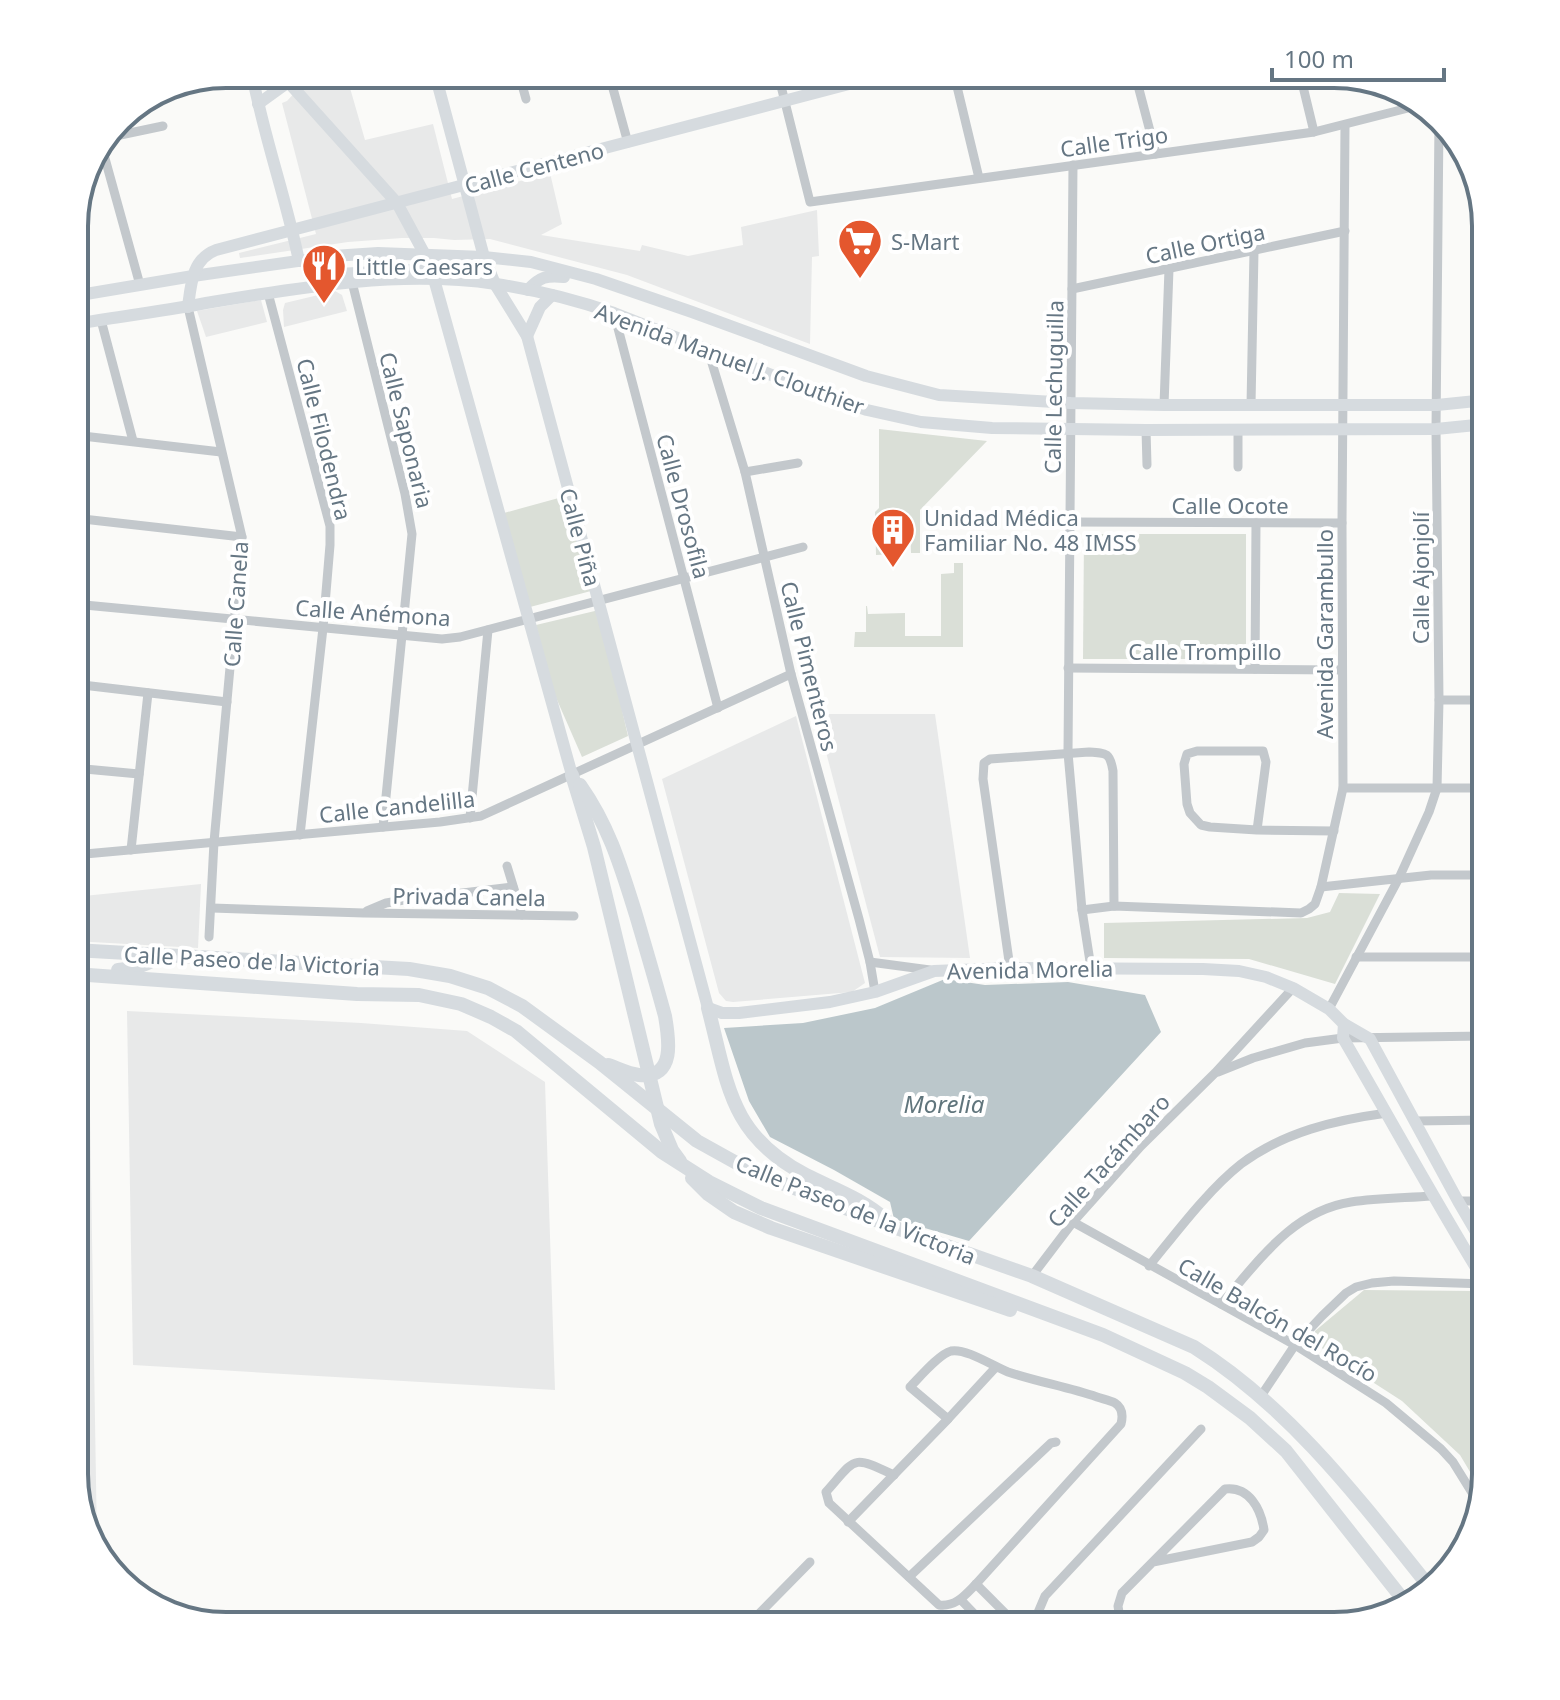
<svg xmlns="http://www.w3.org/2000/svg" width="1560" height="1700" font-family="'Noto Sans',sans-serif">
<style>
.built{fill:#e8e9e9}
.green{fill:#dadfd7}
.water{fill:#bbc7cb}
.lines{fill:none;stroke-linecap:round;stroke-linejoin:round}
.minor{stroke:#c3c8cc;stroke-width:9}
.secondary{stroke:#d6dbdf;stroke-width:12}
.primary{stroke:#d6dbdf;stroke-width:14}
.labels{text-anchor:middle;dominant-baseline:central;stroke-width:8;stroke-linejoin:round;paint-order:stroke}
.street-label{font-size:22px;fill:#657683;stroke:#fff}
.poi-label{font-size:22px;fill:#657683;stroke:#fff;text-anchor:start}
.water-label{font-size:24px;font-style:italic;fill:#60757c;stroke:#fff}
.rim{fill:none;stroke:#657683;stroke-width:4}
</style>
<rect width="100%" height="100%" fill="#fafaf8"/>
<g class="built">
<path d="M 323,74 L 335,74 L 337,84 L 348,81 L 365,140 L 433,124 L 452,199 L 550,173 L 562,224 L 541,235 L 640,251 L 642,245 L 688,256 L 743,245 L 741,227 L 817,210 L 819,256 L 812,257 L 810,344 L 627,275 L 490,239 L 454,240 L 434,238 L 402,238 L 348,242 L 240,258 L 239,253 L 316,234 L 282,103 L 287,101 L 307,79 Z"/>
<path d="M 335,291 L 342,295 L 347,311 L 284,327 L 283,310 L 285,303 Z"/>
<path d="M 261,300 L 267,322 L 206,337 L 197,311 Z"/>
<path d="M 816,714 L 935,714 L 970,958 L 880,957 Z"/>
<path d="M 796,716 L 865,983 L 852,992 L 733,1002 L 726,1001 L 719,993 L 662,779 Z"/>
<path d="M 201,884 L 198,948 L 74,941 L 74,897 Z"/>
<path d="M 74,991 L 88,992 L 97,1542 L 74,1474 Z"/>
<path d="M 127,1011 L 361,1023 L 467,1031 L 545,1082 L 555,1390 L 133,1365 Z"/>
</g>
<g class="green">
<path d="M 879,429 L 987,441 L 920,510 L 920,553 L 911,553 L 910,526 L 898,537 L 898,554 L 876,555 L 875,512 L 879,508 Z"/>
<path d="M 566,496 L 591,591 L 530,607 L 504,513 Z"/>
<path d="M 1084,534 L 1246,534 L 1246,659 L 1083,659 Z"/>
<path d="M 954,563 L 963,563 L 963,647 L 854,647 L 855,632 L 866,632 L 866,606 L 867,606 L 868,614 L 905,613 L 905,636 L 941,636 L 941,574 L 954,573 Z"/>
<path d="M 599,610 L 628,736 L 582,757 L 554,693 L 536,625 Z"/>
<path d="M 1339,893 L 1380,894 L 1335,984 L 1249,959 L 1104,958 L 1104,923 L 1307,918 L 1330,912 Z"/>
<path d="M 1364,1290 L 1476,1291 L 1486,1305 L 1486,1474 L 1482,1492 L 1460,1455 L 1402,1401 L 1326,1352 L 1315,1341 L 1315,1331 Z"/>
</g>
<path class="water" d="M 945,979 L 985,985 L 1068,982 L 1145,995 L 1161,1032 L 969,1241 L 894,1219 L 890,1202 L 834,1170 L 770,1137 L 749,1101 L 724,1028 L 803,1023 L 875,1008 Z"/>
<g class="lines">
<g class="minor">
<path d="M 519,74 L 526,99"/>
<path d="M 609,74 L 628,143"/>
<path d="M 778,74 L 810,202 L 1314,132 L 1420,105"/>
<path d="M 954,74 L 979,178"/>
<path d="M 1135,74 L 1156,154"/>
<path d="M 1300,74 L 1314,132"/>
<path d="M 106,138 L 163,126"/>
<path d="M 101,144 L 140,285"/>
<path d="M 1073,165 L 1068,753 L 1082,910 L 1091,968"/>
<path d="M 352,282 L 405,494 L 412,534 L 383,827"/>
<path d="M 1072,289 L 1345,231"/>
<path d="M 268,293 L 330,526 L 330,545 L 323,628 L 300,835"/>
<path d="M 188,307 L 242,537 L 214,842 L 209,937"/>
<path d="M 614,313 L 718,708"/>
<path d="M 101,320 L 133,441"/>
<path d="M 708,350 L 745,472 L 791,674 L 859,919 L 870,962 L 875,992"/>
<path d="M 1164,405 L 1169,269"/>
<path d="M 1251,405 L 1254,251"/>
<path d="M 1146,430 L 1147,465"/>
<path d="M 74,435 L 221,452"/>
<path d="M 1238,467 L 1238,430"/>
<path d="M 745,472 L 798,463"/>
<path d="M 74,518 L 242,537"/>
<path d="M 1070,522 L 1342,523"/>
<path d="M 74,604 L 442,639 L 460,637 L 803,547"/>
<path d="M 1068,668 L 1342,670"/>
<path d="M 1255,669 L 1256,523"/>
<path d="M 74,684 L 227,702"/>
<path d="M 1439,700 L 1486,700"/>
<path d="M 74,768 L 139,774"/>
<path d="M 1343,788 L 1486,788"/>
<path d="M 470,818 L 488,630"/>
<path d="M 1257,830 L 1266,762 L 1263,751 L 1197,751 L 1187,754 L 1184,764 L 1187,804 L 1190,813 L 1201,825 L 1210,827 L 1257,830 L 1334,831"/>
<path d="M 131,850 L 148,693"/>
<path d="M 74,855 L 440,822 L 481,816 L 791,674"/>
<path d="M 507,866 L 522,915"/>
<path d="M 1321,887 L 1431,875 L 1486,875"/>
<path d="M 212,908 L 364,913 L 574,916"/>
<path d="M 1082,910 L 1114,906 L 1301,913 L 1309,909 L 1315,904 L 1321,887 L 1343,788 L 1342,523 L 1345,125"/>
<path d="M 367,911 L 386,903 L 404,900 L 513,887"/>
<path d="M 1356,957 L 1486,957"/>
<path d="M 870,962 L 930,970"/>
<path d="M 1010,968 L 983,779 L 984,763 L 990,759 L 1089,752 C 1107,753 1110,753 1113,771 L 1114,906"/>
<path d="M 1329,1009 L 1399,878 L 1429,812 L 1437,788 L 1439,700 L 1436,429 L 1439,121"/>
<path d="M 1218,1072 L 1253,1058 L 1305,1043 L 1343,1038 L 1486,1036"/>
<path d="M 1415,1121 L 1486,1120"/>
<path d="M 1458,1201 L 1486,1201"/>
<path d="M 1073,1222 L 1295,1345 L 1386,1403 L 1441,1449 L 1453,1462 L 1479,1504"/>
<path d="M 1149,1266 C 1176,1233 1208,1190 1241,1164 C 1284,1132 1335,1120 1387,1113"/>
<path d="M 1032,1276 L 1073,1222 L 1141,1146 L 1215,1073 L 1293,988"/>
<path d="M 1221,1304 C 1258,1262 1292,1211 1351,1202 C 1377,1198 1405,1198 1432,1196"/>
<path d="M 1261,1396 L 1295,1345 L 1322,1316 L 1346,1293 L 1356,1287 L 1372,1283 L 1394,1281 L 1486,1284"/>
<path d="M 894,1475 C 851,1455 857,1457 826,1492 L 829,1503 L 939,1605 C 956,1607 965,1595 976,1584 L 1121,1424 C 1123,1416 1123,1408 1115,1403 C 1110,1400 1103,1399 1097,1397 C 1068,1387 1038,1382 1008,1372 C 993,1366 966,1348 951,1351 C 939,1354 919,1378 910,1387 L 948,1419 L 996,1367"/>
<path d="M 848,1522 L 948,1419"/>
<path d="M 909,1577 L 1051,1443 L 1056,1442"/>
<path d="M 976,1584 L 1018,1626"/>
<path d="M 961,1600 L 986,1626"/>
<path d="M 1034,1622 L 1045,1596 L 1201,1429"/>
<path d="M 747,1626 L 810,1562"/>
<path d="M 1020,1626 L 1034,1622 L 1053,1626"/>
<path d="M 1121,1626 L 1118,1606 L 1122,1593 L 1225,1489 C 1249,1486 1261,1509 1264,1530 L 1259,1537 L 1252,1542 L 1153,1562"/>
<path d="M 1246,1626 L 1268,1622 L 1278,1626"/>
</g>
<g class="secondary">
<path d="M 252,74 C 264,137 286,198 299,261"/>
<path d="M 281,74 L 397,203 L 424,253 L 434,279 L 572,775"/>
<path d="M 435,74 L 484,257 L 495,284 L 527,336 L 708,1008 L 722,1013 L 739,1013 L 830,1002 L 875,992 L 934,971 L 1010,968 L 1203,969 L 1239,971 L 1266,977 L 1293,988 L 1329,1009 L 1344,1024 L 1370,1039 L 1458,1201 L 1486,1249"/>
<path d="M 258,104 L 287,83"/>
<path d="M 319,279 L 338,274 L 451,268 L 469,265 L 481,258"/>
<path d="M 528,290 C 539,277 547,275 564,277"/>
<path d="M 74,296 L 193,276 L 333,256 L 378,253 L 484,257 L 531,262 L 596,279 L 692,312 L 866,376 L 939,395 L 1071,403 L 1164,405 L 1437,405 L 1486,400"/>
<path d="M 188,307 C 191,284 192,259 216,250 L 887,74"/>
<path d="M 74,324 C 118,317 163,311 206,303 C 302,287 399,270 496,284 C 537,290 576,300 614,313 L 820,394 L 867,410 L 921,422 L 992,428 L 1146,430 L 1436,429 L 1486,424"/>
<path d="M 527,336 L 540,307 L 552,295"/>
<path d="M 1344,1024 L 1343,1038 C 1391,1120 1436,1203 1486,1284"/>
</g>
<g class="primary">
<path d="M 572,775 L 594,847 L 661,1124 L 672,1150 L 680,1161"/>
<path d="M 580,785 C 609,826 621,867 636,915 C 646,949 656,983 665,1016 C 669,1039 676,1079 639,1075 C 629,1074 617,1068 608,1065"/>
<path d="M 74,950 L 409,969 L 450,976 L 488,988 L 522,1006 L 599,1062 L 697,1141 L 751,1171 L 896,1228 L 1032,1276 L 1194,1347 C 1291,1408 1360,1500 1431,1589"/>
<path d="M 118,970 C 135,968 147,966 160,955"/>
<path d="M 74,974 L 357,994 L 419,995 L 461,1004 L 491,1017 L 516,1031 L 662,1152 L 709,1182 L 761,1208 L 1103,1335 L 1185,1373 L 1208,1387 L 1250,1418 L 1286,1451 L 1405,1602"/>
<path d="M 708,1008 C 728,1084 729,1135 806,1175 C 834,1189 863,1199 886,1220"/>
<path d="M 692,1178 L 708,1194 L 734,1212 L 771,1228 L 1010,1310"/>
</g>
</g>
<defs>
<g id="supermarket-pin" transform="scale(2.3)"><path d="M0 17L-7.5 6A9.5 9.5 0 1 1 7.5 6Z" fill="#e4572e" stroke="#fff"/><path d="M-6-5.5h2.5l.6 2H6L4.5 2H-2.5L-4.4-4H-6ZM-1.5 3.2a1.3 1.3 0 1 0 .1 0ZM3 3.2a1.3 1.3 0 1 0 .1 0Z" fill="#fff"/></g>
<g id="restaurant-pin" transform="scale(2.3)"><path d="M0 17L-7.5 6A9.5 9.5 0 1 1 7.5 6Z" fill="#e4572e" stroke="#fff"/><path d="M-5-6h1v4h1v-4h1v4h1v-4h1v5L-1.5 .5V6h-2V.5L-5-1ZM5-6V6H3V1.5H1.5Q1.5-4 5-6Z" fill="#fff"/></g>
<g id="building-pin" transform="scale(2.3)"><path d="M0 17L-7.5 6A9.5 9.5 0 1 1 7.5 6Z" fill="#e4572e" stroke="#fff"/><path d="M-4-6H4V6H1V3H-1V6H-4ZM-2.5-4.3h1.7v1.8h-1.7ZM.8-4.3h1.7v1.8H.8ZM-2.5-1h1.7V.8h-1.7ZM.8-1h1.7V.8H.8Z" fill="#fff"/></g>
</defs>
<g fill-rule="evenodd">
<use href="#supermarket-pin" x="860" y="241"/>
<use href="#restaurant-pin" x="324" y="266"/>
<use href="#building-pin" x="893" y="530"/>
</g>
<g class="labels">
<g class="street-label">
<text transform="translate(1114 141) rotate(-8)">Calle Trigo</text>
<text transform="translate(534 167) rotate(-15)">Calle Centeno</text>
<text transform="translate(1205 243) rotate(-12)">Calle Ortiga</text>
<text transform="translate(730 358) rotate(20)">Avenida Manuel J. Clouthier</text>
<text transform="translate(1053 387) rotate(-89)">Calle Lechuguilla</text>
<text transform="translate(407 430) rotate(76)">Calle Saponaria</text>
<text transform="translate(325 439) rotate(76)">Calle Filodendra</text>
<text x="1230" y="505">Calle Ocote</text>
<text transform="translate(684 506) rotate(75)">Calle Drosofila</text>
<text transform="translate(581 537) rotate(75)">Calle Piña</text>
<text transform="translate(1420 578) rotate(-90)">Calle Ajonjolí</text>
<text transform="translate(235 604) rotate(-86)">Calle Canela</text>
<text transform="translate(373 612) rotate(4)">Calle Anémona</text>
<text transform="translate(1324 634) rotate(-90)">Avenida Garambullo</text>
<text x="1205" y="651">Calle Trompillo</text>
<text transform="translate(810 666) rotate(76)">Calle Pimenteros</text>
<text transform="translate(397 806) rotate(-6)">Calle Candelilla</text>
<text transform="translate(469 896) rotate(1)">Privada Canela</text>
<text transform="translate(252 960) rotate(3)">Calle Paseo de la Victoria</text>
<text transform="translate(1030 969) rotate(-1)">Avenida Morelia</text>
<text transform="translate(1108 1160) rotate(-48)">Calle Tacámbaro</text>
<text transform="translate(856 1209) rotate(22)">Calle Paseo de la Victoria</text>
<text transform="translate(1278 1319) rotate(30)">Calle Balcón del Rocío</text>
</g>
<g class="poi-label">
<text x="891" y="241">S-Mart</text>
<text x="355" y="266">Little Caesars</text>
<text x="924" y="517">Unidad Médica<tspan x="924" dy="25">Familiar No. 48 IMSS</tspan></text>
</g>
<g class="water-label">
<text x="944" y="1103">Morelia</text>
</g>
</g>
<path d="M0 0H1560V1700H0ZM226 88H1334A138 138 0 0 1 1472 226V1474A138 138 0 0 1 1334 1612H226A138 138 0 0 1 88 1474V226A138 138 0 0 1 226 88Z" fill="#fff" fill-rule="evenodd"/>
<path class="rim" d="M226 88H1334A138 138 0 0 1 1472 226V1474A138 138 0 0 1 1334 1612H226A138 138 0 0 1 88 1474V226A138 138 0 0 1 226 88Z"/>
<path d="M1272 68v12h172v-12" fill="none" stroke="#657683" stroke-width="4"/>
<text x="1284" y="68" font-size="24" fill="#657683" stroke="#ffffff" stroke-width="6" paint-order="stroke">100 m</text>
</svg>
